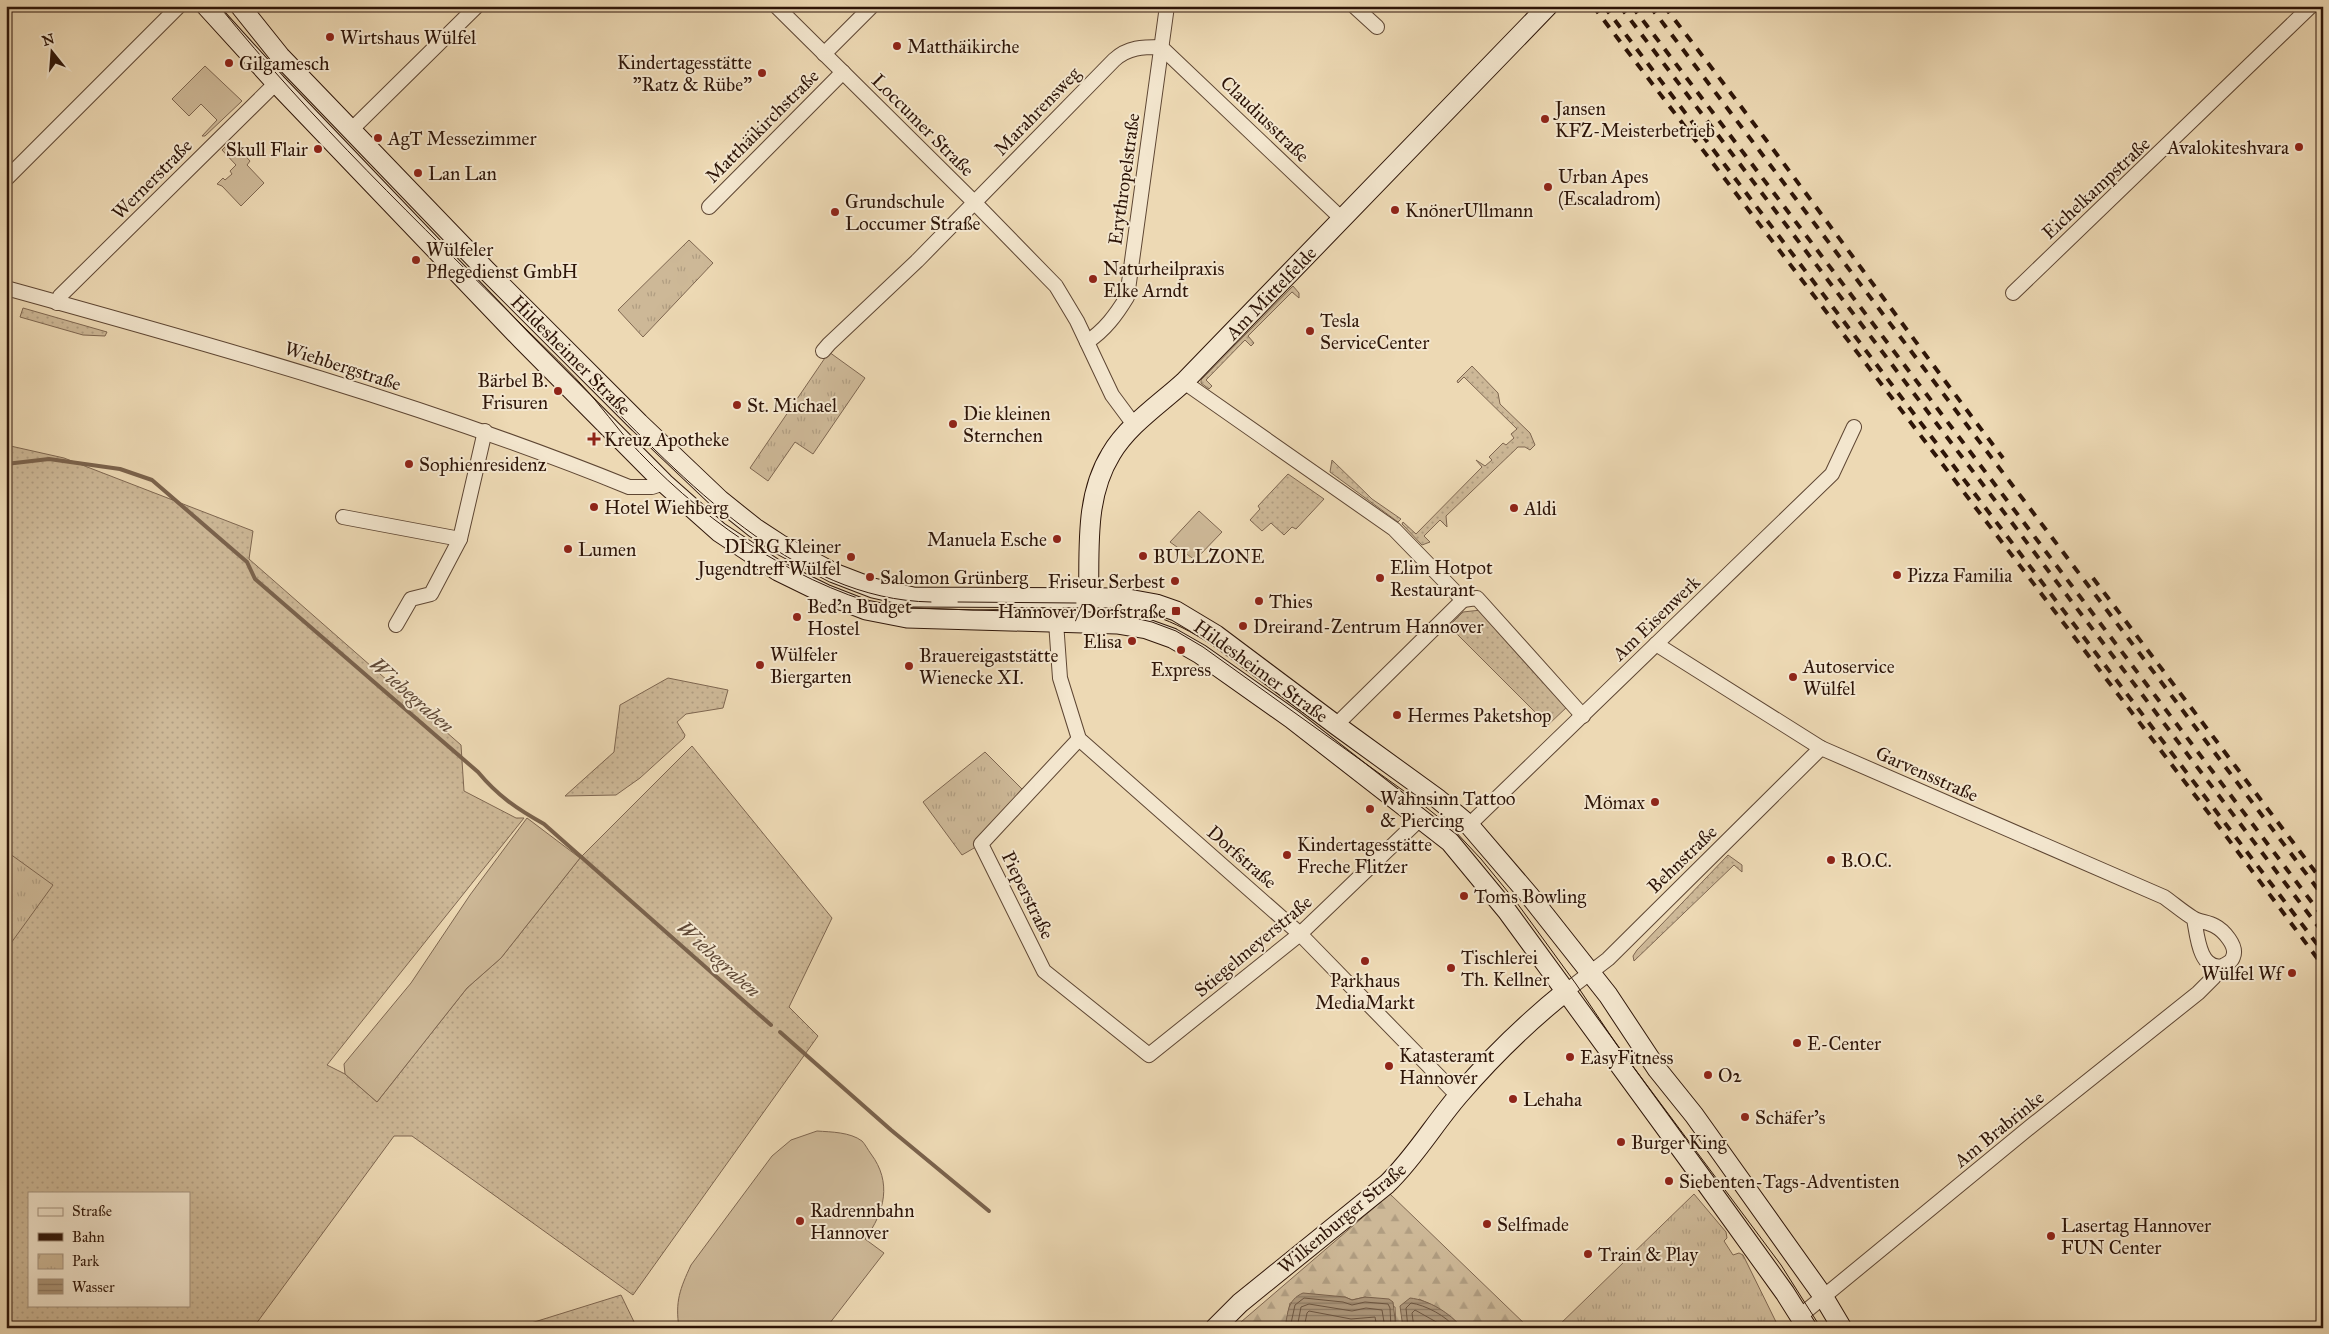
<svg xmlns="http://www.w3.org/2000/svg" width="2329" height="1334" font-family="'IM FELL Great Primer',serif">
<style>
.grass{fill:url(#grass-dots);stroke:#7e6650;fill-rule:evenodd}
.forest{fill:url(#forest-firs);stroke:#7e6650}
.park{fill:url(#park-tufts);stroke:#7e6650}
.garden{fill:#cdb897;stroke:#7e6650}
.water{fill:url(#water-rules);stroke:#7a624c}
.lines{fill:none;stroke-linecap:round;stroke-linejoin:round}
.shore{stroke:#6d5641;stroke-width:1}
.stream{stroke:#7a624c;stroke-width:4}
.street-casing{stroke:#5e4633;stroke-width:16}
.secondary-casing{stroke:#2e1508;stroke-width:21}
.street{stroke:#f3e6ce;stroke-width:14}
.secondary{stroke:#f3e6ce;stroke-width:19}
.tram{stroke:#2e1508;stroke-width:1}
.rail{stroke:#2e1508;stroke-width:4;stroke-dasharray:9 9;stroke-linecap:butt}
.poi-dot{fill:#8f2418;stroke:#f3e6ce;stroke-width:2}
.labels{text-anchor:middle;dominant-baseline:central;stroke-width:4;stroke-linejoin:round;paint-order:stroke}
.poi-label{font-size:19px;fill:#2e1508;stroke:#f3e6ce;text-anchor:start}
.street-label{font-size:19px;fill:#2e1508;stroke:#f3e6ce}
.water-label{font-size:20px;font-style:italic;fill:#604936;stroke:#f3e6ce}
</style>
<defs>
<pattern id="grass-dots" width="8" height="8" patternUnits="userSpaceOnUse" patternTransform="scale(1.25)"><rect width="8" height="8" fill="#cdb897"/><path d="M2 2h.1M6 6h.1" fill="none" stroke="#b09d81" stroke-width="1.8" stroke-linecap="round"/></pattern>
<pattern id="forest-firs" width="22" height="20" patternUnits="userSpaceOnUse" patternTransform="scale(1.25)"><rect width="22" height="20" fill="#cdb897"/><path d="M5 1l3.5 6h-7zM16 11l3.5 6h-7z" fill="#b09d81"/></pattern>
<pattern id="park-tufts" width="24" height="20" patternUnits="userSpaceOnUse" patternTransform="scale(1.25)"><rect width="24" height="20" fill="#cdb897"/><path d="M3 7l-1-3M5 7V3M7 7l1-3M15 17l-1-3M17 17v-4M19 17l1-3" fill="none" stroke="#b09d81"/></pattern>
<pattern id="water-rules" width="6" height="5" patternUnits="userSpaceOnUse" patternTransform="scale(1.25)"><rect width="6" height="5" fill="#ac967a"/><path d="M0 2.5h6" fill="none" stroke="#8c7962"/></pattern>
</defs>
<rect width="100%" height="100%" fill="#edd9b4"/>
<filter id="stains"><feTurbulence type="fractalNoise" baseFrequency=".004" numOctaves="4"/><feColorMatrix values="0 0 0 0 .2 0 0 0 0 .09 0 0 0 0 .02 0 0 0 .5 -.17"/></filter>
<radialGradient id="worn" r=".72"><stop offset=".6" stop-color="#630" stop-opacity="0"/><stop offset="1" stop-color="#630" stop-opacity=".3"/></radialGradient>
<g class="grass">
<path d="M 1293,286 L 1299,293 L 1299,298 L 1292,292 L 1248,336 L 1254,343 L 1251,346 L 1245,340 L 1206,380 L 1212,386 L 1209,389 L 1201,383 L 1201,380 Z"/>
<path d="M 23,308 L 107,332 L 105,336 L 83,335 L 20,317 Z"/>
<path d="M 1472,366 L 1498,393 L 1500,404 L 1530,433 L 1535,445 L 1530,450 L 1525,447 L 1518,447 L 1446,516 L 1447,527 L 1440,520 L 1424,536 L 1430,542 L 1422,545 L 1402,524 L 1403,522 L 1416,534 L 1482,467 L 1476,460 L 1485,466 L 1492,460 L 1489,457 L 1503,443 L 1506,445 L 1514,438 L 1511,434 L 1517,429 L 1464,377 L 1458,383 L 1457,381 Z"/>
<path d="M 6,445 L 64,458 L 253,531 L 249,559 L 461,745 L 464,791 L 516,818 L 524,818 L 327,1065 L 345,1074 L 377,1102 L 467,988 L 501,958 L 580,858 L 692,746 L 832,918 L 789,1007 L 818,1036 L 633,1295 L 412,1136 L 394,1136 L 253,1328 L 6,1328 ZM 29,1193 L 189,1193 L 189,1305 L 29,1305 Z"/>
<path d="M 1332,460 L 1372,499 L 1401,519 L 1398,522 L 1330,472 Z"/>
<path d="M 1288,474 L 1324,499 L 1296,529 L 1292,527 L 1284,535 L 1271,523 L 1262,531 L 1250,520 L 1260,509 L 1258,506 Z"/>
<path d="M 1481,610 L 1569,705 L 1548,725 L 1449,626 L 1463,612 Z"/>
<path d="M 668,678 L 728,690 L 723,708 L 686,714 L 677,722 L 685,735 L 684,738 L 640,778 L 616,795 L 565,796 L 614,752 L 620,705 Z"/>
<path d="M 1728,855 L 1742,865 L 1742,872 L 1734,865 L 1634,961 L 1633,956 L 1637,950 Z"/>
<path d="M 621,1295 L 637,1328 L 515,1328 Z"/>
</g>
<path class="forest" d="M 1390,1194 L 1529,1328 L 1462,1328 C 1451,1314 1435,1307 1419,1299 L 1402,1322 L 1403,1328 L 1396,1328 L 1395,1307 L 1365,1297 L 1352,1300 L 1345,1297 L 1290,1303 L 1285,1328 L 1234,1328 Z"/>
<g class="park">
<path d="M 689,240 L 713,263 L 643,337 L 618,310 Z"/>
<path d="M 829,352 L 865,378 L 813,454 L 795,442 L 768,481 L 750,468 Z"/>
<path d="M 985,752 L 1027,794 L 981,844 L 962,855 L 923,802 Z"/>
<path d="M 6,851 L 53,885 L 6,950 Z"/>
<path d="M 1694,1194 L 1726,1232 L 1727,1238 L 1724,1241 L 1733,1255 L 1739,1253 L 1743,1255 L 1779,1328 L 1556,1328 Z"/>
</g>
<g class="garden">
<path d="M 205,66 L 242,101 L 205,136 L 202,136 L 217,120 L 201,104 L 189,116 L 172,99 Z"/>
<path d="M 231,141 L 250,161 L 247,165 L 264,183 L 241,206 L 222,186 L 217,184 L 223,178 L 225,180 L 232,174 L 230,171 L 236,165 L 222,150 Z"/>
<path d="M 1199,511 L 1222,532 L 1195,560 L 1170,542 Z"/>
<path d="M 527,818 L 580,858 L 501,958 L 467,988 L 377,1102 L 345,1074 L 344,1064 L 411,983 L 470,895 Z"/>
<path d="M 817,1131 C 831,1132 850,1132 862,1141 C 865,1144 868,1150 871,1154 C 892,1182 885,1212 865,1239 L 884,1253 L 826,1328 L 679,1328 C 675,1301 680,1289 691,1265 L 772,1156 L 791,1140 Z"/>
</g>
<g class="water">
<path d="M 1303,1293 L 1345,1297 L 1352,1300 L 1365,1297 L 1389,1299 L 1393,1302 L 1396,1328 L 1285,1328 C 1288,1313 1287,1300 1303,1293 Z"/>
<path d="M 1410,1298 C 1429,1300 1450,1313 1462,1328 L 1403,1328 L 1400,1306 Z"/>
</g>
<g class="lines">
<g class="shore">
<path d="M 1290,1328 L 1295,1305 L 1304,1298 L 1343,1302 L 1352,1305 L 1365,1302 L 1388,1304 L 1390,1308 L 1391,1328"/>
<path d="M 1297,1328 L 1301,1307 L 1309,1304 L 1352,1311 L 1366,1308 L 1382,1310 L 1385,1328"/>
<path d="M 1304,1328 L 1307,1313 L 1309,1311 L 1351,1319 L 1375,1317 L 1377,1328"/>
<path d="M 1408,1328 L 1406,1308 L 1411,1303 C 1425,1305 1447,1316 1455,1328"/>
<path d="M 1414,1328 L 1412,1313 L 1415,1310 L 1447,1328"/>
</g>
<g class="stream">
<path d="M 6,464 L 49,459 L 120,469 L 152,480 L 247,562 L 255,579 L 478,772 C 498,796 517,809 544,824 L 771,1025"/>
<path d="M 780,1032 L 891,1130 L 989,1211"/>
</g>
<g class="street-casing">
<g id="street">
<path d="M 776,6 L 974,202 L 1056,286 L 1077,321 L 1112,395 L 1135,426"/>
<path d="M 1354,6 L 1377,27"/>
<path d="M 824,54 L 872,6"/>
<path d="M 350,131 L 477,6"/>
<path d="M 6,179 L 179,6"/>
<path d="M 709,207 L 843,72"/>
<path d="M 6,288 C 216,346 427,405 629,487 L 652,487 L 664,483"/>
<path d="M 2013,293 L 2311,6"/>
<path d="M 57,303 L 60,296 L 276,83"/>
<path d="M 1087,342 C 1105,330 1116,315 1127,297 L 1167,6"/>
<path d="M 823,351 L 829,344 L 917,261 L 1114,60 C 1128,47 1143,47 1161,47 L 1342,219"/>
<path d="M 1184,382 L 1394,529 L 1463,600 L 1477,598 L 1583,716"/>
<path d="M 343,517 L 460,539"/>
<path d="M 1056,622 L 1060,678 L 1079,739 L 1300,934 L 1458,1096"/>
<path d="M 396,625 L 411,599 L 431,594 L 460,539 L 485,431"/>
<path d="M 1656,644 L 1821,748 L 2164,897 C 2174,904 2183,912 2193,918 C 2199,922 2208,922 2215,926 C 2223,930 2238,946 2233,957 C 2232,961 2226,965 2222,966 C 2199,971 2197,933 2194,919"/>
<path d="M 1336,725 L 1463,600"/>
<path d="M 1079,739 L 981,844 L 1044,971 L 1149,1055 L 1300,934 L 1420,819"/>
<path d="M 1469,825 L 1832,474 L 1854,427"/>
<path d="M 1565,992 L 1608,959 L 1821,748"/>
<path d="M 1800,1316 L 2030,1127 L 2198,993 L 2214,977 L 2216,967"/>
</g>
</g>
<g class="secondary-casing">
<g id="secondary">
<path d="M 206,6 L 276,83 L 522,340 L 664,483 L 719,532 L 778,571 L 825,594 L 866,610 L 907,618 L 1117,624 L 1147,629 L 1172,638 L 1200,654 L 1292,719 L 1450,842 L 1507,911 L 1705,1182 L 1785,1293 L 1807,1328"/>
<path d="M 240,6 L 280,56 L 486,270 L 639,423 L 720,500 L 755,528 L 781,545 L 834,573 L 873,588 L 913,597 L 1123,598 L 1156,604 L 1176,611 L 1216,635 L 1336,725 L 1438,799 L 1469,825 L 1529,895 L 1608,995 L 1657,1069 L 1694,1115 L 1823,1296 L 1842,1328"/>
<path d="M 1088,610 C 1091,558 1082,501 1111,454 C 1128,425 1160,404 1184,382 L 1548,6"/>
<path d="M 1215,1328 L 1240,1303 L 1387,1184 C 1415,1157 1434,1124 1459,1095 C 1489,1060 1529,1021 1565,992"/>
</g>
</g>
<use href="#street" class="street"/>
<use href="#secondary" class="secondary"/>
<g class="tram">
<path d="M 219,6 C 312,121 419,223 524,327 C 546,349 570,371 591,395 C 603,409 614,424 626,438 C 697,516 785,579 886,607 L 973,610 L 1048,609 L 1117,614 L 1152,622 L 1176,631 L 1203,647 L 1422,804 L 1452,828 L 1481,859 L 1517,903 L 1576,984 L 1617,1045 L 1781,1265 L 1821,1328"/>
<path d="M 593,388 C 683,478 794,600 931,602"/>
<path d="M 958,602 L 1076,603"/>
<path d="M 1133,610 C 1175,619 1206,640 1241,665"/>
</g>
<g class="rail">
<path d="M 1593,6 L 2223,832 L 2323,966"/>
<path d="M 1604,6 L 2323,952"/>
<path d="M 1620,6 L 2323,933"/>
<path d="M 1632,6 L 2323,917"/>
<path d="M 1650,6 L 2323,896"/>
<path d="M 1664,6 C 1780,155 1889,308 2003,458"/>
<path d="M 2093,578 L 2323,882"/>
</g>
</g>
<g class="poi-dot">
<circle cx="330" cy="37" r="5"/>
<circle cx="897" cy="46" r="5"/>
<circle cx="229" cy="63" r="5"/>
<circle cx="762" cy="73" r="5"/>
<circle cx="1545" cy="119" r="5"/>
<circle cx="378" cy="138" r="5"/>
<circle cx="2299" cy="147" r="5"/>
<circle cx="318" cy="149" r="5"/>
<circle cx="418" cy="173" r="5"/>
<circle cx="1548" cy="187" r="5"/>
<circle cx="1395" cy="210" r="5"/>
<circle cx="835" cy="212" r="5"/>
<circle cx="416" cy="260" r="5"/>
<circle cx="1093" cy="279" r="5"/>
<circle cx="1310" cy="331" r="5"/>
<circle cx="558" cy="391" r="5"/>
<circle cx="737" cy="405" r="5"/>
<circle cx="953" cy="424" r="5"/>
<path d="M591.5 431.5h5v5h5v5h-5v5h-5v-5h-5v-5h5z"/>
<circle cx="409" cy="464" r="5"/>
<circle cx="594" cy="507" r="5"/>
<circle cx="1514" cy="508" r="5"/>
<circle cx="1057" cy="539" r="5"/>
<circle cx="568" cy="549" r="5"/>
<circle cx="1143" cy="556" r="5"/>
<circle cx="851" cy="557" r="5"/>
<circle cx="1897" cy="575" r="5"/>
<circle cx="870" cy="577" r="5"/>
<circle cx="1380" cy="578" r="5"/>
<circle cx="1175" cy="581" r="5"/>
<circle cx="1259" cy="601" r="5"/>
<rect x="1171" y="606" width="10" height="10" rx="2.5"/>
<circle cx="797" cy="617" r="5"/>
<circle cx="1243" cy="626" r="5"/>
<circle cx="1132" cy="641" r="5"/>
<circle cx="1181" cy="650" r="5"/>
<circle cx="760" cy="665" r="5"/>
<circle cx="909" cy="666" r="5"/>
<circle cx="1793" cy="677" r="5"/>
<circle cx="1397" cy="715" r="5"/>
<circle cx="1655" cy="802" r="5"/>
<circle cx="1370" cy="809" r="5"/>
<circle cx="1287" cy="855" r="5"/>
<circle cx="1831" cy="860" r="5"/>
<circle cx="1464" cy="896" r="5"/>
<circle cx="1365" cy="961" r="5"/>
<circle cx="1451" cy="968" r="5"/>
<circle cx="2292" cy="973" r="5"/>
<circle cx="1797" cy="1043" r="5"/>
<circle cx="1570" cy="1057" r="5"/>
<circle cx="1389" cy="1066" r="5"/>
<circle cx="1708" cy="1075" r="5"/>
<circle cx="1513" cy="1099" r="5"/>
<circle cx="1745" cy="1117" r="5"/>
<circle cx="1621" cy="1142" r="5"/>
<circle cx="1669" cy="1181" r="5"/>
<circle cx="800" cy="1221" r="5"/>
<circle cx="1487" cy="1224" r="5"/>
<circle cx="2051" cy="1236" r="5"/>
<circle cx="1588" cy="1254" r="5"/>
</g>
<g class="labels">
<g class="poi-label">
<text x="340" y="37">Wirtshaus Wülfel</text>
<text x="907" y="46">Matthäikirche</text>
<text x="752" y="62" text-anchor="end">Kindertagesstätte<tspan x="752" dy="22">"Ratz &amp; Rübe"</tspan></text>
<text x="239" y="63">Gilgamesch</text>
<text x="1555" y="108">Jansen<tspan x="1555" dy="22">KFZ-Meisterbetrieb</tspan></text>
<text x="388" y="138">AgT Messezimmer</text>
<text x="2289" y="147" text-anchor="end">Avalokiteshvara</text>
<text x="308" y="149" text-anchor="end">Skull Flair</text>
<text x="428" y="173">Lan Lan</text>
<text x="1558" y="176">Urban Apes<tspan x="1558" dy="22">(Escaladrom)</tspan></text>
<text x="845" y="201">Grundschule<tspan x="845" dy="22">Loccumer Straße</tspan></text>
<text x="1405" y="210">KnönerUllmann</text>
<text x="426" y="249">Wülfeler<tspan x="426" dy="22">Pflegedienst GmbH</tspan></text>
<text x="1103" y="268">Naturheilpraxis<tspan x="1103" dy="22">Elke Arndt</tspan></text>
<text x="1320" y="320">Tesla<tspan x="1320" dy="22">ServiceCenter</tspan></text>
<text x="548" y="380" text-anchor="end">Bärbel B.<tspan x="548" dy="22">Frisuren</tspan></text>
<text x="747" y="405">St. Michael</text>
<text x="963" y="413">Die kleinen<tspan x="963" dy="22">Sternchen</tspan></text>
<text x="604" y="439">Kreuz Apotheke</text>
<text x="419" y="464">Sophienresidenz</text>
<text x="604" y="507">Hotel Wiehberg</text>
<text x="1524" y="508">Aldi</text>
<text x="1047" y="539" text-anchor="end">Manuela Esche</text>
<text x="841" y="546" text-anchor="end">DLRG Kleiner<tspan x="841" dy="22">Jugendtreff Wülfel</tspan></text>
<text x="578" y="549">Lumen</text>
<text x="1153" y="556">BULLZONE</text>
<text x="1390" y="567">Elim Hotpot<tspan x="1390" dy="22">Restaurant</tspan></text>
<text x="1907" y="575">Pizza Familia</text>
<text x="880" y="577">Salomon Grünberg</text>
<text x="1165" y="581" text-anchor="end">Friseur Serbest</text>
<text x="1269" y="601">Thies</text>
<text x="807" y="606">Bed'n Budget<tspan x="807" dy="22">Hostel</tspan></text>
<text x="1166" y="611" text-anchor="end">Hannover/Dorfstraße</text>
<text x="1253" y="626">Dreirand-Zentrum Hannover</text>
<text x="1122" y="641" text-anchor="end">Elisa</text>
<text x="770" y="654">Wülfeler<tspan x="770" dy="22">Biergarten</tspan></text>
<text x="919" y="655">Brauereigaststätte<tspan x="919" dy="22">Wienecke XI.</tspan></text>
<text x="1803" y="666">Autoservice<tspan x="1803" dy="22">Wülfel</tspan></text>
<text x="1181" y="669" text-anchor="middle">Express</text>
<text x="1407" y="715">Hermes Paketshop</text>
<text x="1380" y="798">Wahnsinn Tattoo<tspan x="1380" dy="22">&amp; Piercing</tspan></text>
<text x="1645" y="802" text-anchor="end">Mömax</text>
<text x="1297" y="844">Kindertagesstätte<tspan x="1297" dy="22">Freche Flitzer</tspan></text>
<text x="1841" y="860">B.O.C.</text>
<text x="1474" y="896">Toms Bowling</text>
<text x="1461" y="957">Tischlerei<tspan x="1461" dy="22">Th. Kellner</tspan></text>
<text x="2282" y="973" text-anchor="end">Wülfel Wf</text>
<text x="1365" y="980" text-anchor="middle">Parkhaus<tspan x="1365" dy="22">MediaMarkt</tspan></text>
<text x="1807" y="1043">E-Center</text>
<text x="1399" y="1055">Katasteramt<tspan x="1399" dy="22">Hannover</tspan></text>
<text x="1580" y="1057">EasyFitness</text>
<text x="1718" y="1075">O2</text>
<text x="1523" y="1099">Lehaha</text>
<text x="1755" y="1117">Schäfer's</text>
<text x="1631" y="1142">Burger King</text>
<text x="1679" y="1181">Siebenten-Tags-Adventisten</text>
<text x="810" y="1210">Radrennbahn<tspan x="810" dy="22">Hannover</tspan></text>
<text x="1497" y="1224">Selfmade</text>
<text x="2061" y="1225">Lasertag Hannover<tspan x="2061" dy="22">FUN Center</tspan></text>
<text x="1598" y="1254">Train &amp; Play</text>
</g>
<g class="street-label">
<text transform="translate(1037 111) rotate(-46)">Marahrensweg</text>
<text transform="translate(1265 119) rotate(44)">Claudiusstraße</text>
<text transform="translate(923 125) rotate(45)">Loccumer Straße</text>
<text transform="translate(762 126) rotate(-45)">Matthäikirchstraße</text>
<text transform="translate(152 179) rotate(-45)">Wernerstraße</text>
<text transform="translate(1124 179) rotate(-82)">Erythropelstraße</text>
<text transform="translate(2096 188) rotate(-43)">Eichelkampstraße</text>
<text transform="translate(1271 293) rotate(-46)">Am Mittelfelde</text>
<text transform="translate(571 355) rotate(45)">Hildesheimer Straße</text>
<text transform="translate(343 366) rotate(18)">Wiehbergstraße</text>
<text transform="translate(1656 618) rotate(-44)">Am Eisenwerk</text>
<text transform="translate(1261 671) rotate(36)">Hildesheimer Straße</text>
<text transform="translate(1927 774) rotate(24)">Garvensstraße</text>
<text transform="translate(1242 857) rotate(41)">Dorfstraße</text>
<text transform="translate(1682 859) rotate(-44)">Behnstraße</text>
<text transform="translate(1028 895) rotate(64)">Pieperstraße</text>
<text transform="translate(1253 946) rotate(-40)">Stiegelmeyerstraße</text>
<text transform="translate(1999 1129) rotate(-39)">Am Brabrinke</text>
<text transform="translate(1342 1218) rotate(-40)">Wilkenburger Straße</text>
</g>
<g class="water-label">
<text transform="translate(412 695) rotate(41)">Wiehegraben</text>
<text transform="translate(719 959) rotate(42)">Wiehegraben</text>
</g>
</g>
<rect width="2329" height="1334" fill="none" stroke="#edd9b4" stroke-width="25"/>
<rect x="8" y="8" width="2314" height="1319" fill="none" stroke="#2e1508" stroke-width="2.5"/>
<rect x="12" y="12" width="2304" height="1309" fill="none" stroke="#2e1508"/>
<rect x="28" y="1192" width="162" height="115" fill="#f3e6ce" stroke="#a4927f"/>
<rect x="38" y="1208" width="25" height="8" fill="#f3e6ce" stroke="#a4927f"/>
<text x="72" y="1216" font-size="15" fill="#2e1508">Straße</text>
<rect x="38" y="1233" width="25" height="8" fill="#2e1508" stroke="#a4927f"/>
<text x="72" y="1242" font-size="15" fill="#2e1508">Bahn</text>
<rect x="38" y="1254" width="25" height="15" fill="url(#park-tufts)" stroke="#a4927f"/>
<text x="72" y="1266" font-size="15" fill="#2e1508">Park</text>
<rect x="38" y="1279" width="25" height="15" fill="url(#water-rules)" stroke="#a4927f"/>
<text x="72" y="1292" font-size="15" fill="#2e1508">Wasser</text>
<g transform="translate(52 52) rotate(343)" stroke="#f3e6ce" stroke-width="4" paint-order="stroke">
<path d="M0-4L9 19L0 12L-9 19Z" fill="#2e1508"/>
<text y="-8" font-size="14" font-weight="bold" text-anchor="middle" fill="#2e1508">N</text>
</g>
<rect width="100%" height="100%" filter="url(#stains)"/>
<rect width="100%" height="100%" fill="url(#worn)"/>
</svg>
